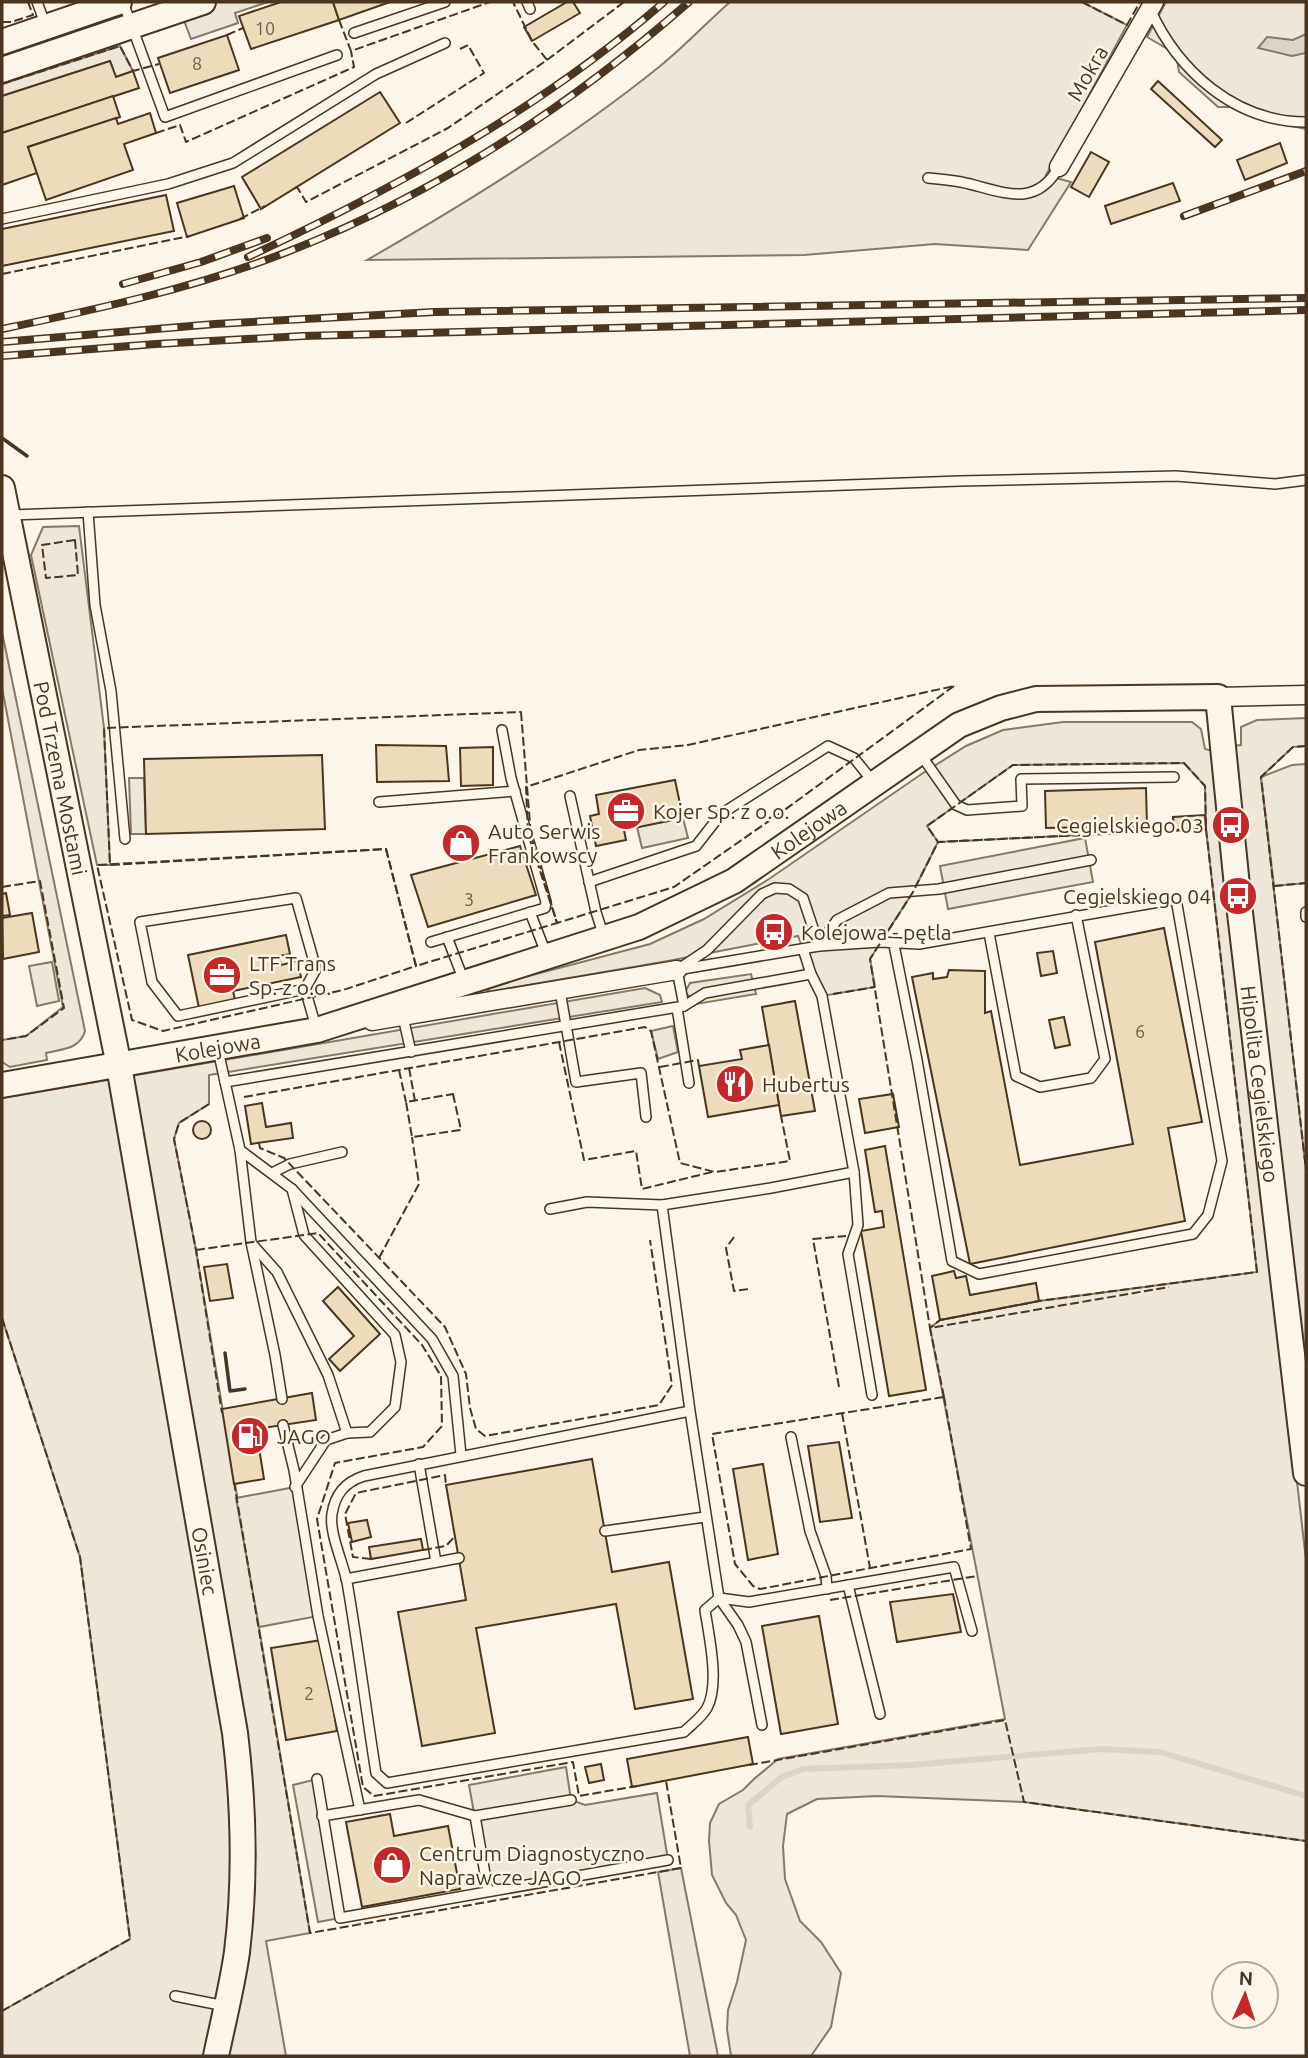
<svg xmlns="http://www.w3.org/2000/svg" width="1308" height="2058" font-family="Ubuntu,sans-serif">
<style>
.green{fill:#ede6d9;stroke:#887966;stroke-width:2}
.parking{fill:#ede7d9;stroke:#887966;stroke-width:2}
.water{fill:#dcd4c6;stroke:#887966;stroke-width:2}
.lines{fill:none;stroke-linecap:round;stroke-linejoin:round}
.stream{stroke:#dcd4c6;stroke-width:6}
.building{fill:#ecdcbc;stroke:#4a3520;stroke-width:2}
.lane-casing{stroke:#4a3520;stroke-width:12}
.street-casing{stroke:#4a3520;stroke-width:21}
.secondary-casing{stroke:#4a3520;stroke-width:28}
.lane{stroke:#fbf6e9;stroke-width:9}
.street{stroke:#fbf6e9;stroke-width:18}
.secondary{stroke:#fbf6e9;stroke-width:24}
.rail-casing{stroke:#4a3520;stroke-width:8}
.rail{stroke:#fbf6e9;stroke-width:5;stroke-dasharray:16;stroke-linecap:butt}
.fence{stroke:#4a3520;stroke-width:2;stroke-dasharray:9 3.5;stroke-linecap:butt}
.wall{stroke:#4a3520;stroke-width:3.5}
.labels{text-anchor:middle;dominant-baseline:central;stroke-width:5;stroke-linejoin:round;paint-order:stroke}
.number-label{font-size:18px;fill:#725f47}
.street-label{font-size:21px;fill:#4a3520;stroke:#fbf6e9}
.poi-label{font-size:21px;fill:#4a3520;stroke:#fbf6e9;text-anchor:start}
</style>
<rect width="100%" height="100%" fill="#fbf6e9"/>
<g class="green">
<path d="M 730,2 L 1082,2 L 1127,25 L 1046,175 L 1071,182 L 1028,250 L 935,244 L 804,255 L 367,260 C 468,202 568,140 659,67 C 684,47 706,23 730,2 Z"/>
<path d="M 1166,2 L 1306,2 L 1306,129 L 1282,124 L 1244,107 L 1218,107 L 1179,72 L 1176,54 L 1147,37 Z"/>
<path d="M 120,46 L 133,71 L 116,77 L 110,61 L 2,96 L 2,84 Z"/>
<path d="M 79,526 L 104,728 L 110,865 L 97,865 L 31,555 L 43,527 Z"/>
<path d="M 2,632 L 85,1031 C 80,1049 63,1049 46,1053 L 47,1060 L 10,1067 L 2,1062 L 2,1040 L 26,1036 L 63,1007 L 2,688 Z"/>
<path d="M 1306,718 L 1306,746 L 1293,747 L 1261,777 L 1306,1170 L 1306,1398 L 1240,827 L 1245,826 L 1244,818 L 1239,818 L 1232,746 L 1241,745 L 1241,727 L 1257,720 Z"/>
<path d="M 1063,722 L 1192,722 L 1201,729 L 1205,749 L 1213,751 L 1229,889 L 1224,890 L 1225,898 L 1230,898 L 1306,1560 L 1306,1841 L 1024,1802 L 877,1796 L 817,1799 L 787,1814 L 783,1846 L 785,1879 L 800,1921 L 821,1942 L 841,1973 L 831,2027 L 811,2056 L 731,2056 L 727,2029 L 728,2010 L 737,1982 L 746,1940 L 736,1915 L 726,1903 L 712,1875 L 709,1841 L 710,1823 L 719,1804 L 743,1790 L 754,1779 L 778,1759 L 1005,1719 L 930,1328 L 940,1320 L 1039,1301 L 1257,1272 L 1206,829 L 1205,786 L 1184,763 L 1013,765 L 927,826 L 938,842 L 913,892 L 870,959 L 875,987 L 822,996 L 798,936 L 668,961 L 487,992 L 491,986 L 650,944 L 704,919 L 769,879 L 923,773 L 966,746 L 1003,730 Z"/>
<path d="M 645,988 L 660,995 L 662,1002 L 209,1075 L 209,1104 L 179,1123 L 174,1139 L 196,1250 L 310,1933 L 266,1941 L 286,2056 L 2,2056 L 2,2011 L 130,1939 L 80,1557 L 2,1318 L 2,1098 Z"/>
<path d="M 673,1026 L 678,1052 L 658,1059 L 651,1031 Z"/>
<path d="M 681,1868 L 718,2056 L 690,2056 L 658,1872 Z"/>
</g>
<g class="parking">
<path d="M 203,2 L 268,2 L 235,13 L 238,23 L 191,39 L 180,10 Z"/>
<path d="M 1306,764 L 1306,883 L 1274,886 L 1261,777 L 1292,765 Z"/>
<path d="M 129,778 L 144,778 L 146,834 L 131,834 Z"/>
<path d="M 683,818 L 688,838 L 642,848 L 637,827 Z"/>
<path d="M 1085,838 L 1093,882 L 948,909 L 940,866 Z"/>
<path d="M 52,962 L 59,1001 L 37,1006 L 29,966 Z"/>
<path d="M 751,974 L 756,994 L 696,1004 L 685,992 L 690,983 Z"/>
<path d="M 295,1487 L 318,1616 L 259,1627 L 236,1498 Z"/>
<path d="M 566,1767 L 571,1800 L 585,1805 L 657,1793 L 668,1860 L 488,1891 L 469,1785 Z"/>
<path d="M 317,1779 L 340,1918 L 318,1922 L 293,1785 Z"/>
</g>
<path class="water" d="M 1306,34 L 1306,53 L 1292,56 L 1258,48 L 1267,37 L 1293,40 Z"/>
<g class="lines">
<path class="stream" d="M 750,1827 L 748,1805 L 782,1777 L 803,1769 L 912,1765 L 1101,1749 L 1160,1752 L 1306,1796"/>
</g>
<g class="building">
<path d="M 281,2 L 333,2 L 339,20 L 251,49 L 239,16 Z"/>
<path d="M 333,2 L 390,2 L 339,20 Z"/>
<path d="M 567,2 L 573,2 L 580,13 L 532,41 L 524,27 Z"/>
<path d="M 227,35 L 239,70 L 170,93 L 158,58 Z"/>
<path d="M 110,61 L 116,77 L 133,71 L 139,88 L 2,133 L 2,96 Z"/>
<path d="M 1158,81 L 1222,140 L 1215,147 L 1151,89 Z"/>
<path d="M 380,92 L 400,123 L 261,209 L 242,177 Z"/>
<path d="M 113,96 L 120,117 L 28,147 L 37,173 L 2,185 L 2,133 Z"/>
<path d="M 150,113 L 156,133 L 124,144 L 133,170 L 46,200 L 28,147 L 116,118 L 118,124 Z"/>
<path d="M 1280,143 L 1287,163 L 1245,180 L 1237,160 Z"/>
<path d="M 1091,152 L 1109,162 L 1089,197 L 1071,187 Z"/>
<path d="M 1173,183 L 1180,201 L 1111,224 L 1105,206 Z"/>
<path d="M 234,186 L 244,218 L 187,237 L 177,203 Z"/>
<path d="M 166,195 L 174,231 L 2,266 L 2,229 Z"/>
<path d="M 376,745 L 446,746 L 449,781 L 377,782 Z"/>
<path d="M 493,747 L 493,785 L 461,786 L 460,748 Z"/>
<path d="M 322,755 L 325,829 L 146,834 L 144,759 Z"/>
<path d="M 675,780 L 683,818 L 624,830 L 626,840 L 596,846 L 590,816 L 599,814 L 596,795 Z"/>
<path d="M 1146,788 L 1147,826 L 1046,828 L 1045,791 Z"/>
<path d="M 1205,815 L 1206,829 L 1174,830 L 1173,817 Z"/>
<path d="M 520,846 L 536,895 L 428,927 L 411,875 Z"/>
<path d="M 6,893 L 10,915 L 2,916 L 2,894 Z"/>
<path d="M 32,913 L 39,952 L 3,959 L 2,918 Z"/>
<path d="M 1164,928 L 1202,1122 L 1168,1128 L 1185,1221 L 970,1264 L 912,977 L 933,973 L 933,979 L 947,977 L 949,970 L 985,971 L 985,1013 L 991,1011 L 1020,1165 L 1133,1144 L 1095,942 Z"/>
<path d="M 286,935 L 290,954 L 279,956 L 281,965 L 297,961 L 301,977 L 233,991 L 235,1000 L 199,1008 L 188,955 Z"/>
<path d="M 1053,951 L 1057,973 L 1041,976 L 1037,953 Z"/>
<path d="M 795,1001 L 815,1111 L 781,1116 L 762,1007 Z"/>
<path d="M 1064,1017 L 1070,1045 L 1055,1048 L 1049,1020 Z"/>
<path d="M 769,1045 L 779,1105 L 708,1117 L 699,1066 L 742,1059 L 740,1050 Z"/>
<path d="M 893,1094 L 899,1127 L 865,1133 L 859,1099 Z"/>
<path d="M 262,1103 L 266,1127 L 291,1123 L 293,1138 L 251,1144 L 245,1106 Z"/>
<circle cx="202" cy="1130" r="9"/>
<path d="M 885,1146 L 926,1390 L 889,1396 L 861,1231 L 884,1227 L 882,1211 L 875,1212 L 865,1150 Z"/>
<path d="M 227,1264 L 233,1298 L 210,1301 L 204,1267 Z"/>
<path d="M 954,1271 L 956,1278 L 966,1276 L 970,1295 L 1036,1283 L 1039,1301 L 940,1320 L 932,1276 Z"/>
<path d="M 338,1287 L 380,1334 L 340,1371 L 329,1359 L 354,1336 L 323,1301 Z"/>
<path d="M 312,1393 L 316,1420 L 256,1429 L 264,1479 L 234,1484 L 222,1409 Z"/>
<path d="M 839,1442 L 852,1518 L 820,1522 L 808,1446 Z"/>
<path d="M 592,1459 L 612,1572 L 669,1562 L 693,1699 L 635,1709 L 616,1604 L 476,1628 L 495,1733 L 422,1746 L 398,1612 L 466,1600 L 446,1485 Z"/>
<path d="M 763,1464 L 778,1554 L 748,1560 L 733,1469 Z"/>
<path d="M 367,1520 L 371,1537 L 352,1542 L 348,1523 Z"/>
<path d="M 421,1539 L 423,1550 L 371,1559 L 369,1547 Z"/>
<path d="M 953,1594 L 961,1632 L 897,1642 L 890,1602 Z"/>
<path d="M 819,1616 L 838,1724 L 781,1734 L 762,1626 Z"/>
<path d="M 322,1640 L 337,1731 L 286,1740 L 271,1648 Z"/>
<path d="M 748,1737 L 753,1764 L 632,1787 L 627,1759 Z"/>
<path d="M 601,1764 L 604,1780 L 589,1783 L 585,1767 Z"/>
<path d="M 390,1814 L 394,1836 L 448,1826 L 460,1889 L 362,1907 L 346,1822 Z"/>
</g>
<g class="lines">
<g class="lane-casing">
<g id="lane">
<path d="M 37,2 L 46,26"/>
<path d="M 123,2 L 165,117 L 337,55"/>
<path d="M 527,2 L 530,9"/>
<path d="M 1150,9 C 1178,71 1235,122 1306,122"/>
<path d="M 354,33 L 445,2"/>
<path d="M 928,178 C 939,179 950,180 961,182 C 1000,190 1034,211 1059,167"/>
<path d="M 2,219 L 168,184 L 233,163 L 376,74 L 445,43"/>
<path d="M 88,512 L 95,605 L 111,691 L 125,839"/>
<path d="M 11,515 L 960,481 L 1176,476 L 1275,484 L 1306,480"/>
<path d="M 921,755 L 956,805 L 967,810 L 1022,806 L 1021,779 L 1174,777"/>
<path d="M 570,796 L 596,912 L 604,937"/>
<path d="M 379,802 L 515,791"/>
<path d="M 589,882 L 696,846 L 721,814 L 828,746 L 854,758 L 874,783"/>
<path d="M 296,898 L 316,969 L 305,989 L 178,1016 L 152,982 L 140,922 Z"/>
<path d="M 530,912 L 547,956"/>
<path d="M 1306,912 L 1306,917"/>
<path d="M 989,933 L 1016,1076 L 1040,1087 L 1091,1078 L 1105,1059 L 1076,915"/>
<path d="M 447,937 L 464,981"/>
<path d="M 431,942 L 545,908 L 546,902 L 511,778 L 502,730"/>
<path d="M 819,946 L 803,898 L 789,889 L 775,888 L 762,894 L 707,950 L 677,970 L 819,946 L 880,942 L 919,944 L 1176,899 L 1222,1161 L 1208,1215 L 1193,1234 L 979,1274 L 952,1261 L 917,1060 L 894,945"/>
<path d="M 819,946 L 837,920 L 889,893 L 939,889 L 1091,860"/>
<path d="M 803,949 L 811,974 L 822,996 L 854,1172 L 858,1225 L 848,1254 L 872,1395"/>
<path d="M 305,989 L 316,1027"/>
<path d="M 560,991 L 576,1082 L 641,1073 L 646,1117"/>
<path d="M 684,1006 L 705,993 L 811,974"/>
<path d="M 677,1008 L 689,1083"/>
<path d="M 403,1017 L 411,1052"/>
<path d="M 218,1050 L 240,1150 L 251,1242 L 275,1355 L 282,1399"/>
<path d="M 225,1082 L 684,1006 L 677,970"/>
<path d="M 240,1150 L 292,1189 L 432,1339 L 453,1376 L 461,1455"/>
<path d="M 272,1173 L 290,1164 L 342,1152"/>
<path d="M 292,1189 L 304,1235 L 395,1335 L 401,1362 L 395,1407 L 370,1432 L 347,1433 L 326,1440 L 295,1487"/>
<path d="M 662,1205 L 690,1411 L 719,1598 L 705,1610 C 709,1637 720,1684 707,1708 C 702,1717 691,1725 684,1732 L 387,1783 L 376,1773 C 366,1710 358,1646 347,1582 C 343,1562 329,1533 332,1514 C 335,1494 345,1482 364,1476 L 690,1411"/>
<path d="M 550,1209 L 587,1202 L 662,1205 L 771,1188 L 854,1172"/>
<path d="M 252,1244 L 277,1272 L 328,1375 L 347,1433"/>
<path d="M 283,1425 L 294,1470 L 318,1616 L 360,1810"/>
<path d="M 791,1437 L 810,1531 L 826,1576 L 827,1589"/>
<path d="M 419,1464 L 436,1562"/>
<path d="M 605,1531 L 705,1517"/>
<path d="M 346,1579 L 459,1558"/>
<path d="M 848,1585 L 880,1714"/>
<path d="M 719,1598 L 749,1602 L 954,1567 L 972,1631"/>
<path d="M 719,1598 L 738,1625 L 746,1642 L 762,1725"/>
<path d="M 317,1779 L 340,1918 L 668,1860"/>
<path d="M 322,1816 L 419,1800 L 475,1816 L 488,1891"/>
<path d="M 475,1816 L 571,1800"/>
<path d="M 175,1996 L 225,2006"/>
</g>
</g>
<g class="street-casing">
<g id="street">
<path d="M 1059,167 L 1154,2"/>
<path d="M 1218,697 L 1306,695"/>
<path d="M 372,1021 L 677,970"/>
</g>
</g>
<g class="secondary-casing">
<g id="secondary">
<path d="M 2,42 L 119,2"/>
<path d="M 2,70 L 203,2"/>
<path id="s1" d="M 2,488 L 119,1066 L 235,1733 C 244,1807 246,1878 237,1952 C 232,1987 223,2022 216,2056"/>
<path id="s2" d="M 2,1085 L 317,1030 L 639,927 L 734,881 L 959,725 L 1001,708 L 1036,699 L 1218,697 L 1238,896 L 1306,1473"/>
</g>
</g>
<use href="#lane" class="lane"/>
<use href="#street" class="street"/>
<use href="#secondary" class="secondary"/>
<g class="rail-casing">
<g id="rail">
<path d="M 1184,216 L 1306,171"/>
<path d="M 248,257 C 395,188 540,110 664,2"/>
<path d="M 123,284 L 201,262 L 267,238"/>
<path d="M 2,329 C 98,309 195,288 287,252 C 436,194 569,107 689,2"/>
<path d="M 2,342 L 215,324 L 434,312 L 1306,298"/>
<path d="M 2,356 L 156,344 L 303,336 L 1306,310"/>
</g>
</g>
<use href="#rail" class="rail"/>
<g class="fence">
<path d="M 1082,2 L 1127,25 L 1140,2"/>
<path d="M 339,20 L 351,51 L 490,2"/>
<path d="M 2,22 L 11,22 L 33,15 L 28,2"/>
<path d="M 227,35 L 243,28"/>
<path d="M 547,60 L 624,2"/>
<path d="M 2,84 L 120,46 L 133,71 L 159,64"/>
<path d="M 406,123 L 484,73 L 468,45 L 460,49"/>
<path d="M 156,133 L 180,125 L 186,142 L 354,67 L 351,51"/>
<path d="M 295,188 L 297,187 L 306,202 L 448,128 L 547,60 L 532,41 L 513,2"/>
<path d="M 240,219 L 265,206"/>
<path d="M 2,274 L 190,236"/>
<path d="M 75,540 L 78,575 L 46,578 L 42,545 Z"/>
<path d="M 954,686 L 779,814 L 674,887 L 557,923 L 528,834 L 526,787 L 639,750 L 688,745 Z"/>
<path d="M 521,712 L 531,836 L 557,923 L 416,966 L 386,849 L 110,865 L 104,728 Z"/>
<path d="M 1306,746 L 1293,747 L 1261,777 L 1306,1170"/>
<path d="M 1184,763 L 1205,786 L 1206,829 L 938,842 L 927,826 L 1013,765 Z"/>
<path d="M 1206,829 L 1257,1272 L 1039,1301 L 940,1320 L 930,1328 L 870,959 L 913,892 L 938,842 Z"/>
<path d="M 386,849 L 416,966 L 343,990 L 163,1031 L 132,1020 L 97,865 Z"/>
<path d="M 1274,886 L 1306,883"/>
<path d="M 2,887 L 40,881 L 64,1008 L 26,1036 L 2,1040"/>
<path d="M 833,994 L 875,987"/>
<path d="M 559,1042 L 584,1160 L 636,1151 L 642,1189 L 712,1172"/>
<path d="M 660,1067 L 698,1060 L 699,1066"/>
<path d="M 409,1068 L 415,1101"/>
<path d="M 399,1070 L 406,1102"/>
<path d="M 453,1094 L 461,1130 L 412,1137 L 406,1102 Z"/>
<path d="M 244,1097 L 645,1027 L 651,1031 L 680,1163 L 715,1172 L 790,1161 L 781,1116"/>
<path d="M 209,1104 L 179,1123 L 174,1139 L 196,1250 L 222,1413"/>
<path d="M 259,1143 L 260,1148 L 284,1158 L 445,1327 L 466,1374 L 470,1408 L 476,1429 L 485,1436 L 659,1405 L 672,1385 L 650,1240"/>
<path d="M 734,1237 L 726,1248 L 734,1291 L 749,1289"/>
<path d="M 196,1250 L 318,1233 L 422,1345 L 441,1376 L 442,1426 L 423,1447 L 335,1463 L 317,1519 L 363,1787 L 374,1796 L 573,1762 L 579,1796 L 637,1786"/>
<path d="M 379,1258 L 419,1184 L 412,1137"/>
<path d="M 2,1318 L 80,1557 L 130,1939 L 2,2011"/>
<path d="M 839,1387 L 813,1239 L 846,1236"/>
<path d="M 944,1397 L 971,1549 L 760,1589 L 753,1586 L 735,1564 L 712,1434 Z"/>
<path d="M 944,1397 L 930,1328 L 1169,1287"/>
<path d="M 842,1413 L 870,1568"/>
<path d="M 234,1482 L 310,1933 L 681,1868 L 666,1781 L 661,1781"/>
<path d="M 423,1550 L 446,1546 L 455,1536"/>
<path d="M 371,1559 L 353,1557 L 345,1514 L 356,1493 L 445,1475 L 446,1485"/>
<path d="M 830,1600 L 977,1576"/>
<path d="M 749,1765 L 1005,1720 L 1024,1802 L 1306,1841"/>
</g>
<g class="wall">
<path d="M 2,438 L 27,456"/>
<path d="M 225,1353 L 230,1391 L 245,1389"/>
</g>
</g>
<defs>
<g id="office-disc" transform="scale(2.0125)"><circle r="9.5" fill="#c62828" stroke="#fbf6e9"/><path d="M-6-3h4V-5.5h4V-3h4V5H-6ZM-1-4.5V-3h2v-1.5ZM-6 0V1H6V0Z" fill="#fff"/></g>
<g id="bus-disc" transform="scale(2.0125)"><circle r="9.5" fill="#c62828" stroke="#fbf6e9"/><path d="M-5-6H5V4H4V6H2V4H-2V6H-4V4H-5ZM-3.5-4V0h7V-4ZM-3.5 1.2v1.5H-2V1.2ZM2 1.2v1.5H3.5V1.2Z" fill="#fff"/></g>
<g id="shop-disc" transform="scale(2.0125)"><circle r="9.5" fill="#c62828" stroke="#fbf6e9"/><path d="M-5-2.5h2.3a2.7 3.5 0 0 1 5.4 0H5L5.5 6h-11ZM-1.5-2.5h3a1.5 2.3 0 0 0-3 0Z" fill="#fff"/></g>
<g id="restaurant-disc" transform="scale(2.0125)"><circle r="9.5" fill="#c62828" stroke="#fbf6e9"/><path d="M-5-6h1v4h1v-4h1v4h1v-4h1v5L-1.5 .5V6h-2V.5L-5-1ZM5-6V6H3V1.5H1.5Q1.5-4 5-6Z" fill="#fff"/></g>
<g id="fuel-disc" transform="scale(2.0125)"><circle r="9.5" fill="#c62828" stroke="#fbf6e9"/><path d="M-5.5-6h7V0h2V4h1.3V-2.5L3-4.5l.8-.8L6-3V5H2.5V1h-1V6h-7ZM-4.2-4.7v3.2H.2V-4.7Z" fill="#fff"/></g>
</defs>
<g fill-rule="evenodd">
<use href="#office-disc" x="626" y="811"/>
<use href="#bus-disc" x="1231" y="825"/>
<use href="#shop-disc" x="461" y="843"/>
<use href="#bus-disc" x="1238" y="896"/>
<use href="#bus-disc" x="774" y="932"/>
<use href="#office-disc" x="222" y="975"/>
<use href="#restaurant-disc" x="735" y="1084"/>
<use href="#fuel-disc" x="250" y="1436"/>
<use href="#shop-disc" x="392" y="1865"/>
</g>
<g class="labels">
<g class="number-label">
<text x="265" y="28">10</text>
<text x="197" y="63">8</text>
<text x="469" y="899">3</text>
<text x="1140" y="1031">6</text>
<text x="309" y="1693">2</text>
</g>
<g class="street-label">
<text transform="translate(1087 73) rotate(-60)">Mokra</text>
<text stroke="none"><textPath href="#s1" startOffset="296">Pod Trzema Mostami</textPath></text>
<text stroke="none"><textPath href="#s2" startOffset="854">Kolejowa</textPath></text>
<text stroke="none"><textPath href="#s2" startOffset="219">Kolejowa</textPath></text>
<text stroke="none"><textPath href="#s2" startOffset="1690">Hipolita Cegielskiego</textPath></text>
<text stroke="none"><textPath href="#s1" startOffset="1092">Osiniec</textPath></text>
</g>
<g class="poi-label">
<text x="653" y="811">Kojer Sp. z o.o.</text>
<text x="1204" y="825" text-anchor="end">Cegielskiego 03</text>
<text x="488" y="831">Auto Serwis<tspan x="488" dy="24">Frankowscy</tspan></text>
<text x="1211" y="896" text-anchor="end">Cegielskiego 04</text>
<text x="801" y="932">Kolejowa - pętla</text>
<text x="249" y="963">LTF Trans<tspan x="249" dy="24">Sp. z o.o.</tspan></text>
<text x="762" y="1084">Hubertus</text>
<text x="277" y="1436">JAGO</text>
<text x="419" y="1853">Centrum Diagnostyczno<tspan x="419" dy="24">Naprawcze JAGO</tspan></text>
</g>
</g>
<rect width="1308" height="2058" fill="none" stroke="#4a3520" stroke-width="7"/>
<g transform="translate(1245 1995) rotate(3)"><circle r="33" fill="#fbf6e9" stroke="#b4a999" stroke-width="2"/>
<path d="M0-5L12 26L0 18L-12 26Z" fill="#c62828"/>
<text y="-10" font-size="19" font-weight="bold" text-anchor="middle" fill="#4a3520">N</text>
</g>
</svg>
